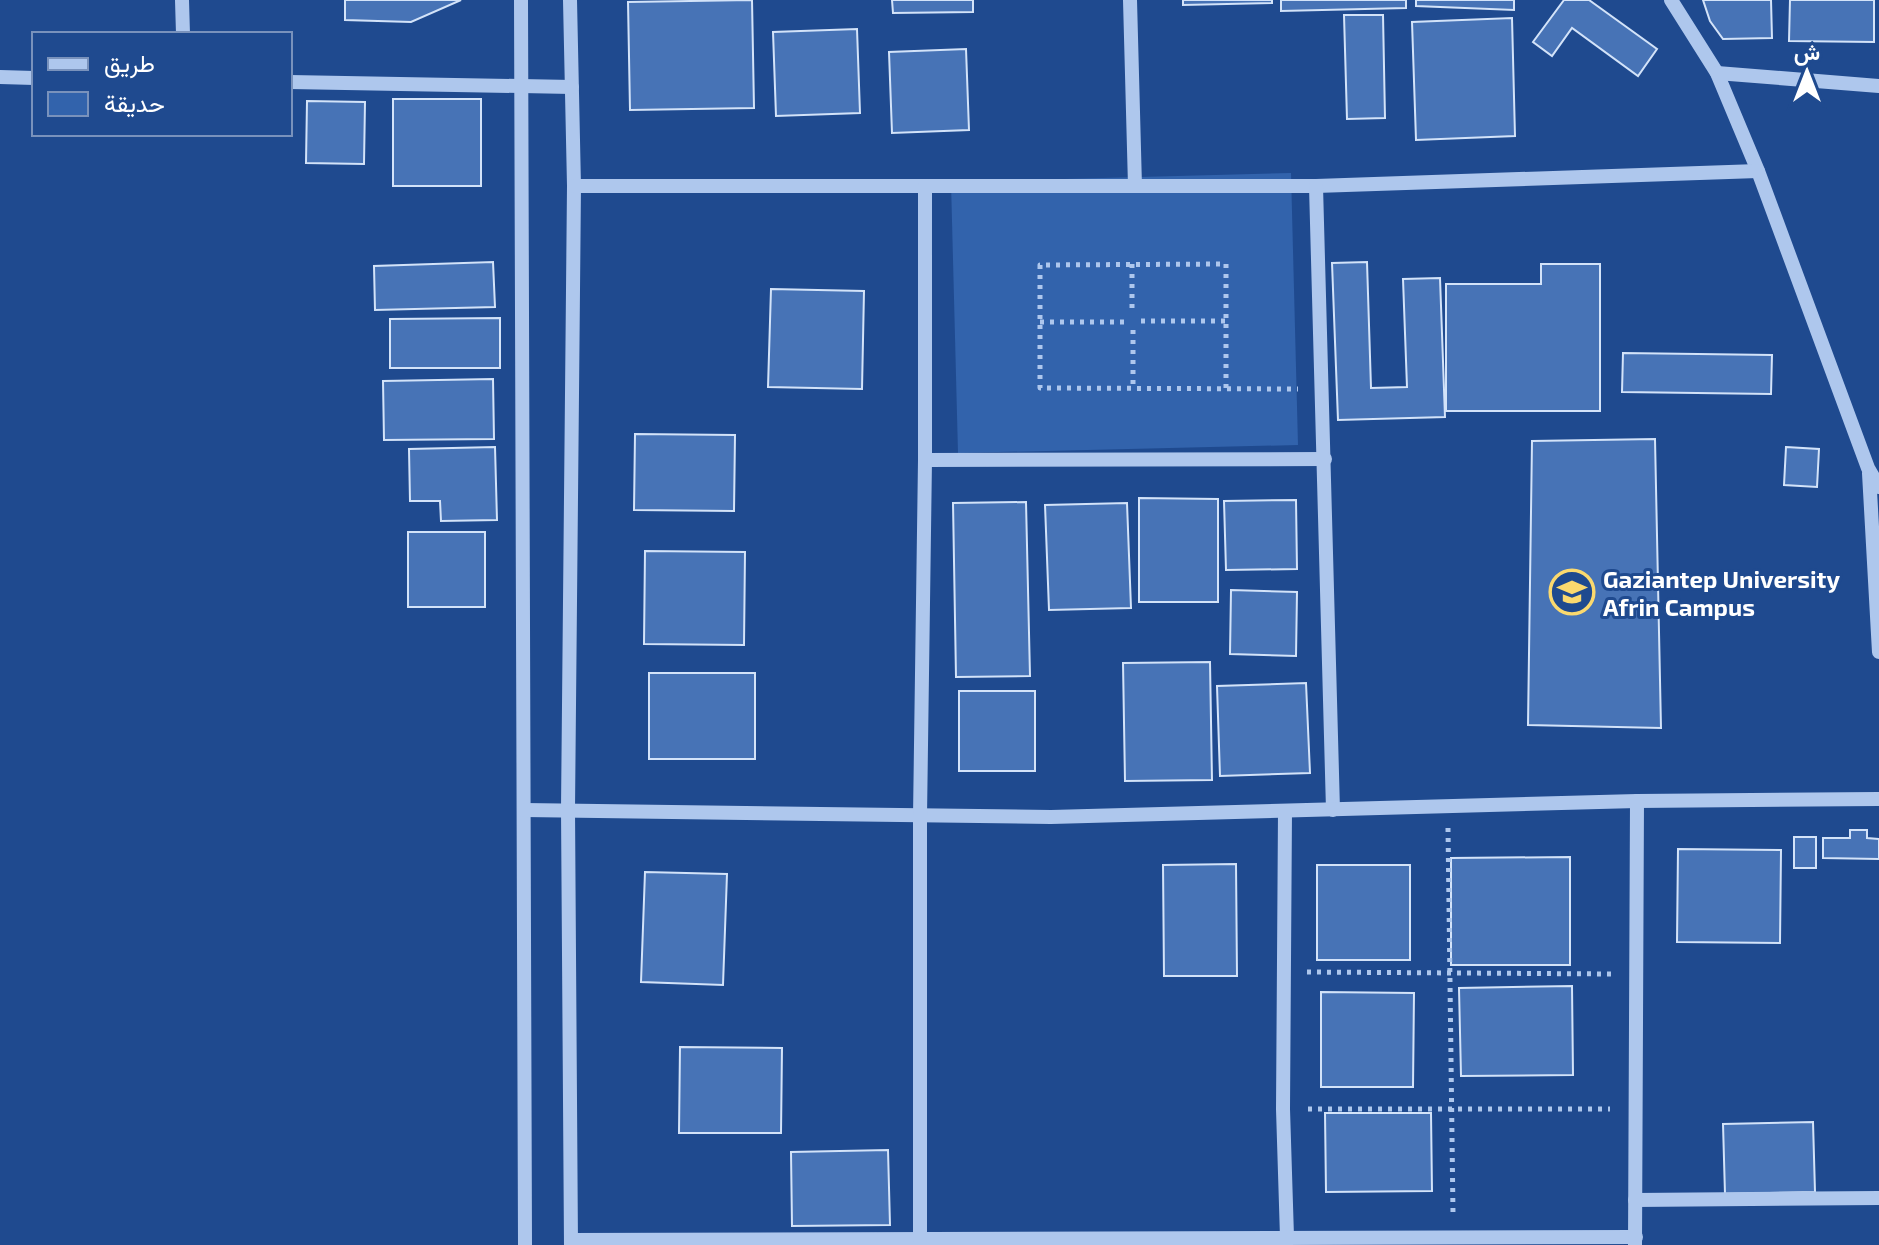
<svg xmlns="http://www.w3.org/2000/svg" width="1879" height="1245" font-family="'Exo 2',Vazirmatn,sans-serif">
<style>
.green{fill:#3263ac}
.building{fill:#4773b6;stroke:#d3e3f9;stroke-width:2}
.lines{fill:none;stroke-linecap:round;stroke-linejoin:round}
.path{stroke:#aec7ed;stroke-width:5;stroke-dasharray:4 6;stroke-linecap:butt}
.minor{stroke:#aec7ed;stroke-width:14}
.labels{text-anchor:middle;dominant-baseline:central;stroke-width:6;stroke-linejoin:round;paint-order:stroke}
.poi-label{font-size:24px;font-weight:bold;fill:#fff;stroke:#1f4a8f;text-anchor:start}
</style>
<rect width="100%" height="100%" fill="#1f4a8f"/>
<path class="green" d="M 1291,173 L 1298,445 L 958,453 L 951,182 Z"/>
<g class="building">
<path d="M 345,0 L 461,0 L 411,22 L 345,20 Z"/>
<path d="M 752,0 L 754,108 L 630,110 L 628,2 Z"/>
<path d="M 892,0 L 973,0 L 973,12 L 893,13 Z"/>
<path d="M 1183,0 L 1272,0 L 1272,3 L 1183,5 Z"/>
<path d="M 1281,0 L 1406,0 L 1406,8 L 1281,11 Z"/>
<path d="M 1416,0 L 1514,0 L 1514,10 L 1416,6 Z"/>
<path d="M 1564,0 L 1589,0 L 1657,49 L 1638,76 L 1572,28 L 1552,56 L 1533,42 Z"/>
<path d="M 1703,0 L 1771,0 L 1772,38 L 1723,39 L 1710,21 Z"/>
<path d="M 1790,0 L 1874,0 L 1874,42 L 1789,41 Z"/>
<path d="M 1344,15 L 1383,15 L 1385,118 L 1347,119 Z"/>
<path d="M 1512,18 L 1515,136 L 1416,140 L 1412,22 Z"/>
<path d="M 857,29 L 860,113 L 776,116 L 773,32 Z"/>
<path d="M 966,49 L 969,130 L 892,133 L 889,52 Z"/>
<rect x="393" y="99" width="88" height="87"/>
<path d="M 307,101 L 365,102 L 364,164 L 306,163 Z"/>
<path d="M 493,262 L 495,307 L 375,310 L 374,266 Z"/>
<path d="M 1367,262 L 1371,388 L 1407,387 L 1403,279 L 1440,278 L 1445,417 L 1338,420 L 1332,263 Z"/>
<path d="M 1541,264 L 1600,264 L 1600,411 L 1446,411 L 1446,284 L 1541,284 Z"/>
<path d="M 771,289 L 864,291 L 862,389 L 768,387 Z"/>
<path d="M 500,318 L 500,368 L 390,368 L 390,319 Z"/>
<path d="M 1623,353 L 1772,355 L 1771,394 L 1622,392 Z"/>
<path d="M 493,379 L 494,439 L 384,440 L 383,381 Z"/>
<path d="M 635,434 L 735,435 L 734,511 L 634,510 Z"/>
<path d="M 1655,439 L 1661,728 L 1528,725 L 1532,441 Z"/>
<path d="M 495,447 L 497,520 L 441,521 L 440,501 L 410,501 L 409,449 Z"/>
<path d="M 1786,447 L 1819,449 L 1817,487 L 1784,485 Z"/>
<path d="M 1139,498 L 1218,499 L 1218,602 L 1139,602 Z"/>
<path d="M 1296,500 L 1297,569 L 1226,570 L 1224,501 Z"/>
<path d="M 1026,502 L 1030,676 L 956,677 L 953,503 Z"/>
<path d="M 1127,503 L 1131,608 L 1049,610 L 1045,505 Z"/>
<rect x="408" y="532" width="77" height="75"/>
<path d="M 645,551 L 745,552 L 744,645 L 644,644 Z"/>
<path d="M 1231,590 L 1297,592 L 1296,656 L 1230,654 Z"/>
<path d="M 1210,662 L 1212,780 L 1125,781 L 1123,663 Z"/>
<rect x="649" y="673" width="106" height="86"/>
<path d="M 1306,683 L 1310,773 L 1220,776 L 1217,686 Z"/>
<rect x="959" y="691" width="76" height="80"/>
<path d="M 1850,830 L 1867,830 L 1867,838 L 1879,839 L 1879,859 L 1823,858 L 1823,838 L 1850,838 Z"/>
<rect x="1794" y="837" width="22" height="31"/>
<path d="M 1678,849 L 1781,850 L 1780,943 L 1677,942 Z"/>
<path d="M 1570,857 L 1570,965 L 1451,965 L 1451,858 Z"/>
<path d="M 1236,864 L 1237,976 L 1164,976 L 1163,865 Z"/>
<rect x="1317" y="865" width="93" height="95"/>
<path d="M 645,872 L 727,874 L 723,985 L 641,982 Z"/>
<path d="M 1572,986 L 1573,1075 L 1461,1076 L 1459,988 Z"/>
<path d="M 1321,992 L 1414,993 L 1413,1087 L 1321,1087 Z"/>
<path d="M 680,1047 L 782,1048 L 781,1133 L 679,1133 Z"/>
<path d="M 1325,1113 L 1431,1113 L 1432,1191 L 1326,1192 Z"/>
<path d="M 1813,1122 L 1815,1192 L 1725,1194 L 1723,1124 Z"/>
<path d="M 888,1150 L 890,1225 L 792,1226 L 791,1152 Z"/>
</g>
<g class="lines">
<g class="path">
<path d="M 1132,264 L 1132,313"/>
<path d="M 1141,321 L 1226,321"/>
<path d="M 1040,322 L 1125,322"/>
<path d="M 1133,330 L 1133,388"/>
<path d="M 1226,388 L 1226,264 L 1040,265 L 1040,388 L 1298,389"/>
<path d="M 1448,828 L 1453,1214"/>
<path d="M 1307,972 L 1613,974"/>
<path d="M 1308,1109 L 1610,1109"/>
</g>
<g class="minor">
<path d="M 182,0 L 183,34"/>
<path d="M 521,0 L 525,1245"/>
<path d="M 570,0 L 574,186 L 568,809 L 571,1245"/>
<path d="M 1130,0 L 1135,186"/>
<path d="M 1671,0 L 1717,73 L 1758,171 L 1868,468 L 1879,487"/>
<path d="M 1717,73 L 1879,86"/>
<path d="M 0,77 L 34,78"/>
<path d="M 290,82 L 572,87"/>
<path d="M 574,186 L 1316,186 L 1758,171"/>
<path d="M 1316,186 L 1333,810"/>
<path d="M 925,460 L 1325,459"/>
<path d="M 1869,473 L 1879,652"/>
<path d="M 524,810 L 1051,817 L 1637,801 L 1879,799"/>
<path d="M 1285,811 L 1283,1109 L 1287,1237"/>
<path d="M 1635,1200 L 1879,1198"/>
<path d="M 571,1240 L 1636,1237"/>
<path d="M 920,1240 L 920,817 L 925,460 L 925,186"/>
<path d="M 1635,1244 L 1637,801"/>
</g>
</g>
<defs>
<g id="university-ring" transform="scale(2.3)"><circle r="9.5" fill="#1f4a8f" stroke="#fbd96e" stroke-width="1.5"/><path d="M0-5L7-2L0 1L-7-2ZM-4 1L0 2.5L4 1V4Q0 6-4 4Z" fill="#fbd96e"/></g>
</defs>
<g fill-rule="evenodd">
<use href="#university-ring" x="1572" y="592"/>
</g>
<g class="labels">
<g class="poi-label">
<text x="1603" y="578">Gaziantep University<tspan x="1603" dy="28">Afrin Campus</tspan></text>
</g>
</g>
<rect x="32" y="32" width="260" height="104" fill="#1f4a8f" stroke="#7992bc" stroke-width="2"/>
<rect x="48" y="58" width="40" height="12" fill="#aec7ed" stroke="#7992bc" stroke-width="2"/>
<text x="104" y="72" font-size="24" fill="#ffffff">طريق</text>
<rect x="48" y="92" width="40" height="24" fill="#3263ac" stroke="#7992bc" stroke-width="2"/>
<text x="104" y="112" font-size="24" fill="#ffffff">حديقة</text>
<g transform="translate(1807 72)" stroke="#1f4a8f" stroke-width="6" paint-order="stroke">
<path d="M0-6L14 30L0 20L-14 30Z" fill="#ffffff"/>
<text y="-12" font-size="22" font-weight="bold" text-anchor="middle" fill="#ffffff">ش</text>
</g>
</svg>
